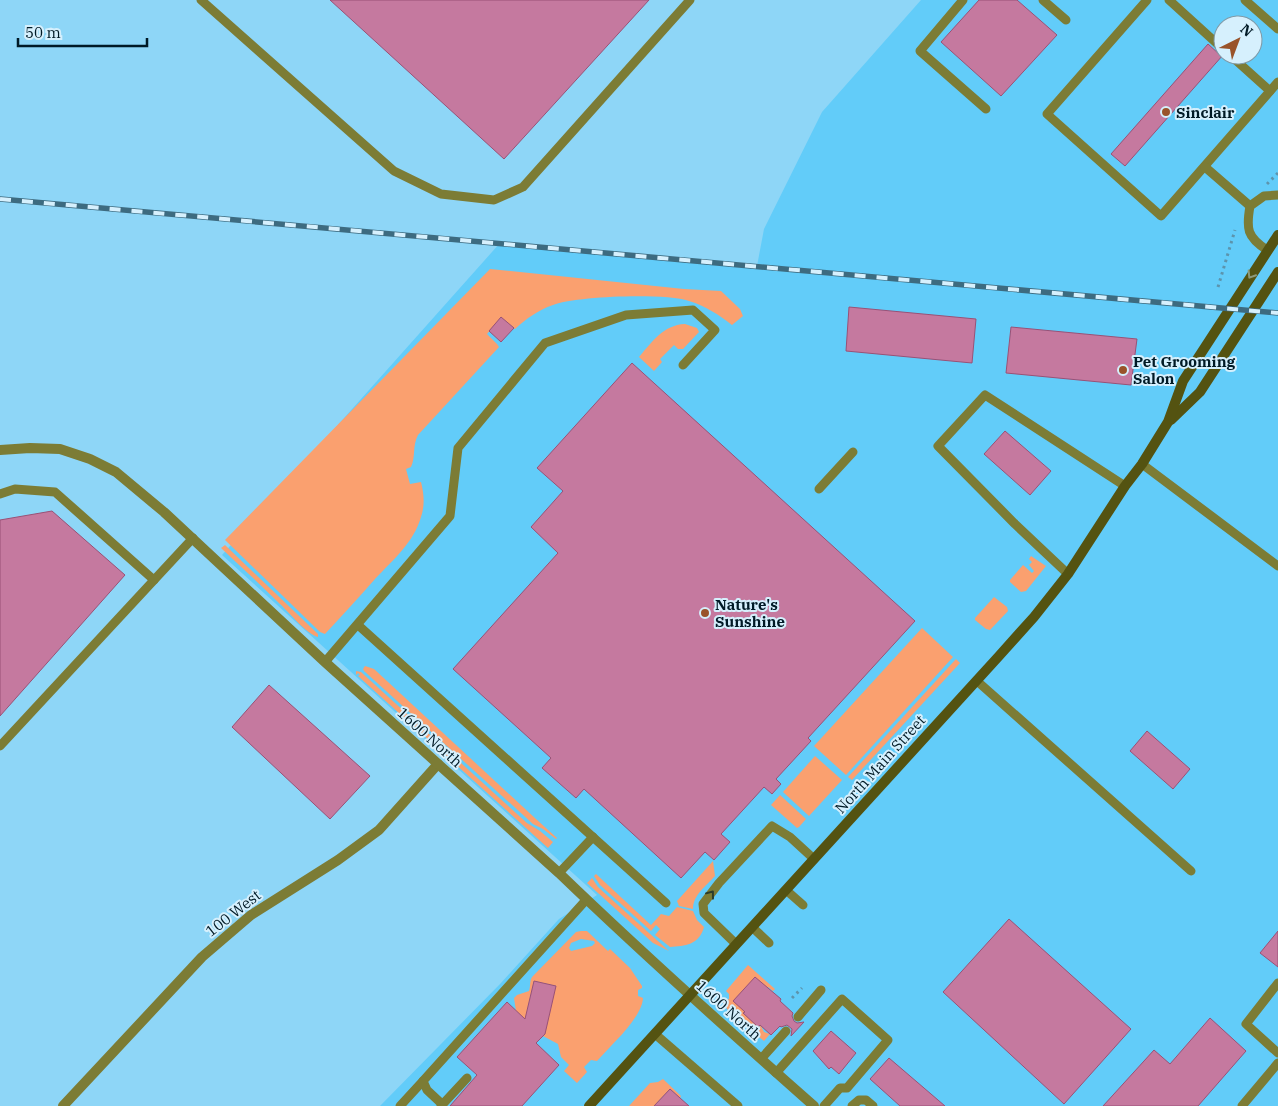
<svg xmlns="http://www.w3.org/2000/svg" width="1278" height="1106" font-family="'IBM Plex Serif',serif">
<style>
.built{fill:#62ccf9;fill-rule:evenodd}
.green{fill:#faa06f;fill-rule:evenodd}
.building{fill:#c5799f;stroke:#995176}
.lines{fill:none;stroke-linecap:round;stroke-linejoin:round}
.path{stroke:#5c94ad;stroke-width:3;stroke-dasharray:2.5 4;stroke-linecap:butt}
.service{stroke:#7c7c35;stroke-width:9}
.minor{stroke:#7c7c35;stroke-width:10}
.tertiary{stroke:#7c7c35;stroke-width:10}
.secondary{stroke:#545311;stroke-width:10}
.rail-casing{stroke:#3d6b80;stroke-width:5.5}
.rail{stroke:#d6f0fd;stroke-width:4;stroke-dasharray:11;stroke-linecap:butt}
.oneway{stroke:#8e9a7b}
.oneway2{stroke:#2b3c2b}
.poi-dot{fill:#99532a;stroke:#d6f0fd;stroke-width:2}
.labels{text-anchor:middle;dominant-baseline:central;stroke-width:4;stroke-linejoin:round;paint-order:stroke}
.poi-label{font-size:15px;font-weight:bold;fill:#001a26;stroke:#d6f0fd;text-anchor:start}
.street-label{font-size:15px;fill:#001a26;stroke:#d6f0fd}
</style>
<rect width="100%" height="100%" fill="#8ed6f7"/>
<path class="built" d="M 921,0 L 1278,0 L 1278,1106 L 380,1106 L 501,983 L 559,919 L 597,895 L 222,555 L 500,243 L 757,266 L 764,229 L 822,112 ZM 1223,25 L 1253,25 L 1253,55 L 1223,55 Z"/>
<g class="green">
<path d="M 490,269 L 684,289 L 721,291 L 740,309 L 743,316 L 732,325 C 719,315 706,306 689,301 C 665,293 577,296 553,305 C 538,310 526,319 515,329 L 501,318 L 487,334 L 497,344 L 499,347 L 418,435 C 412,447 416,456 411,467 L 406,469 L 410,484 L 421,482 C 424,494 425,505 421,517 C 414,542 393,560 375,579 C 359,597 342,616 325,634 L 320,632 L 225,540 Z"/>
<path d="M 685,324 L 697,328 L 699,332 L 683,349 L 678,349 L 674,345 L 660,359 L 662,362 L 654,371 L 639,357 C 652,342 663,325 685,324 Z"/>
<path d="M 225,545 L 318,634 L 318,637 C 306,634 290,613 280,604 C 261,585 241,567 221,548 Z"/>
<path d="M 1031,556 L 1046,566 L 1026,591 L 1021,592 L 1010,582 L 1010,580 L 1023,565 L 1032,573 L 1034,571 L 1029,565 L 1032,562 L 1029,559 Z"/>
<path d="M 994,597 L 1007,607 L 1008,611 L 990,630 L 986,629 L 975,620 L 975,618 Z"/>
<path d="M 922,628 L 953,657 L 846,775 L 814,746 Z"/>
<path d="M 956,659 L 960,663 L 852,780 L 848,777 Z"/>
<path d="M 365,666 L 374,669 L 536,819 L 557,838 L 556,839 L 543,829 L 533,824 L 364,671 L 363,669 Z"/>
<path d="M 356,671 L 361,672 L 527,823 L 540,831 L 553,842 L 548,848 L 358,676 L 360,675 L 358,673 L 356,675 Z"/>
<path d="M 815,756 L 842,780 L 809,816 L 783,792 Z"/>
<path d="M 780,795 L 806,819 L 799,827 L 797,828 L 771,805 Z"/>
<path d="M 713,861 L 715,876 C 706,886 693,895 693,909 L 679,906 L 677,901 Z"/>
<path d="M 596,874 L 651,925 L 661,914 L 669,916 L 677,907 L 693,911 L 697,920 L 704,927 C 699,945 685,946 670,947 L 655,935 L 660,929 L 656,925 L 651,931 L 600,885 L 594,876 Z"/>
<path d="M 592,878 L 598,887 L 669,951 L 653,943 L 587,883 Z"/>
<path d="M 581,931 L 587,931 L 608,951 L 610,949 L 630,968 L 642,986 L 642,988 L 638,990 L 638,996 L 643,998 C 642,1018 610,1046 597,1061 L 591,1060 L 584,1067 L 587,1072 L 577,1083 L 564,1071 L 569,1065 L 561,1057 L 558,1044 L 543,1036 L 516,1011 L 514,998 L 517,995 L 529,991 C 531,985 529,980 533,976 L 576,932 ZM 581,939 L 594,941 L 595,943 L 592,946 L 571,951 L 569,948 L 571,943 ZM 534,981 L 556,986 L 527,1012 L 527,1011 Z"/>
<path d="M 748,965 L 775,989 L 773,991 L 768,987 L 766,988 L 744,1013 L 758,1027 L 761,1026 L 764,1032 L 770,1034 L 764,1041 C 753,1032 727,1014 723,1002 L 729,999 L 729,994 L 726,991 Z"/>
<path d="M 663,1079 L 681,1096 L 680,1098 L 670,1089 L 654,1106 L 629,1106 L 650,1083 L 658,1082 Z"/>
</g>
<g class="building">
<path d="M 330,0 L 649,0 L 504,159 Z"/>
<path d="M 979,0 L 1017,0 L 1057,35 L 1001,96 L 941,42 Z"/>
<path d="M 1208,44 L 1219,54 L 1223,55 L 1125,166 L 1111,154 Z"/>
<path d="M 849,307 L 976,319 L 972,363 L 846,351 Z"/>
<path d="M 501,317 L 514,328 L 501,342 L 489,331 Z"/>
<path d="M 1011,327 L 1137,339 L 1131,385 L 1006,373 Z"/>
<path d="M 632,363 L 915,621 L 808,738 L 811,741 L 776,779 L 781,784 L 772,794 L 764,787 L 721,834 L 730,842 L 714,860 L 705,852 L 681,878 L 584,789 L 576,798 L 542,768 L 551,758 L 453,669 L 558,553 L 531,527 L 563,491 L 537,468 Z"/>
<path d="M 1005,431 L 1051,471 L 1030,495 L 984,454 Z"/>
<path d="M 52,511 L 125,575 L 0,716 L 0,520 Z"/>
<path d="M 269,685 L 370,776 L 330,819 L 232,727 Z"/>
<path d="M 1147,731 L 1190,769 L 1173,789 L 1130,751 Z"/>
<path d="M 1009,919 L 1131,1029 L 1064,1104 L 943,992 Z"/>
<path d="M 1278,931 L 1278,967 L 1260,953 Z"/>
<path d="M 755,977 L 781,999 L 780,1001 L 793,1013 L 792,1016 L 794,1021 L 797,1023 L 804,1022 L 791,1036 L 792,1029 L 787,1025 L 781,1027 L 780,1026 L 771,1035 L 760,1025 L 758,1027 L 743,1013 L 745,1012 L 733,1001 Z"/>
<path d="M 534,981 L 556,986 L 545,1034 L 536,1043 L 559,1065 L 522,1106 L 450,1106 L 477,1075 L 457,1057 L 507,1002 L 525,1019 Z"/>
<path d="M 1210,1018 L 1246,1051 L 1198,1106 L 1103,1106 L 1154,1050 L 1170,1064 Z"/>
<path d="M 831,1031 L 856,1053 L 839,1074 L 831,1067 L 829,1069 L 813,1051 Z"/>
<path d="M 889,1058 L 945,1106 L 900,1106 L 870,1079 Z"/>
<path d="M 670,1089 L 689,1106 L 654,1106 Z"/>
</g>
<g class="lines">
<g class="path">
<path d="M 1267,184 L 1278,173"/>
<path d="M 1218,287 L 1235,230"/>
<path d="M 792,998 L 802,988"/>
</g>
<g class="service">
<path d="M 201,0 L 394,171 L 441,194 L 494,200 L 523,187 L 690,0"/>
<path d="M 963,0 L 920,51 L 986,109"/>
<path d="M 1043,0 L 1066,20"/>
<path d="M 1147,0 L 1047,114 L 1161,216 L 1278,82"/>
<path d="M 1169,0 L 1223,49"/>
<path d="M 1245,0 L 1278,29"/>
<path d="M 1230,55 L 1270,91"/>
<path d="M 1205,167 L 1250,206"/>
<path d="M 1267,250 C 1247,237 1246,229 1250,206 L 1264,196 L 1278,195"/>
<path d="M 1142,464 L 1278,566"/>
<path d="M 819,489 L 853,452"/>
<path d="M 0,494 L 15,489 L 55,492 L 154,580"/>
<path d="M 1068,574 L 1015,524 L 938,446 L 985,395 L 1125,486"/>
<path d="M 358,625 L 666,903"/>
<path d="M 325,662 L 450,516 L 458,448 L 545,343 L 626,315 L 693,310 L 715,330 L 683,365"/>
<path d="M 977,681 L 1191,871"/>
<path d="M 0,746 L 193,538"/>
<path d="M 559,873 L 593,837"/>
<path d="M 786,890 L 803,905"/>
<path d="M 752,927 L 769,943"/>
<path d="M 736,944 L 704,913 L 703,904 L 719,883 L 772,826 L 790,837 L 814,859"/>
<path d="M 1278,983 L 1246,1024 L 1278,1053"/>
<path d="M 798,1017 L 821,990"/>
<path d="M 655,1034 L 738,1106"/>
<path d="M 761,1059 L 786,1031"/>
<path d="M 776,1073 L 842,999 L 888,1040 L 847,1088 L 840,1088 L 824,1106"/>
<path d="M 442,1104 L 427,1090 L 423,1081 L 586,900"/>
<path d="M 400,1106 L 423,1081"/>
<path d="M 441,1106 L 467,1078"/>
<path d="M 852,1106 L 859,1100 L 866,1100 L 873,1106"/>
<path d="M 1242,1106 L 1278,1063"/>
</g>
<path class="minor" d="M 63,1106 L 202,957 L 251,915 L 338,860 L 379,830 L 438,764"/>
<path class="tertiary" d="M 0,450 L 30,448 L 60,449 L 90,459 L 116,472 L 164,512 L 325,662 L 559,873 C 642,953 728,1030 814,1106"/>
<g class="secondary">
<path d="M 1171,420 L 1200,392 L 1278,272"/>
<path d="M 589,1106 L 999,656 L 1034,617 L 1068,574 L 1125,486 L 1142,464 L 1168,422 L 1183,381 L 1278,235"/>
</g>
<g class="rail-casing">
<path id="rail" d="M 0,199 L 1278,313"/>
</g>
<use href="#rail" class="rail"/>
</g>
<defs><path id="oneway-chevron" d="M-2-3.5L2.5 0L-2 3.5" fill="none" stroke-width="1.6" stroke-linecap="round" stroke-linejoin="round" transform="scale(1.25)"/></defs>
<use class="oneway" href="#oneway-chevron" transform="translate(1251 275) rotate(122)"/>
<use class="oneway2" href="#oneway-chevron" transform="translate(711 894) rotate(-53)"/>
<g class="poi-dot">
<circle cx="1166" cy="112" r="5"/>
<circle cx="1123" cy="370" r="5"/>
<circle cx="705" cy="613" r="5"/>
</g>
<g class="labels">
<g class="poi-label">
<text x="1176" y="112">Sinclair</text>
<text x="1133" y="361">Pet Grooming<tspan x="1133" dy="17">Salon</tspan></text>
<text x="715" y="604">Nature's<tspan x="715" dy="17">Sunshine</tspan></text>
</g>
<g class="street-label">
<text transform="translate(430 737) rotate(42)">1600 North</text>
<text transform="translate(880 764) rotate(-48)">North Main Street</text>
<text transform="translate(233 913) rotate(-38)">100 West</text>
<text transform="translate(729 1010) rotate(42)">1600 North</text>
</g>
</g>
<g transform="translate(1238 40) rotate(42)"><circle r="24" fill="#d6f0fd" stroke="#809aa7"/>
<path d="M0-4L9 19L0 12L-9 19Z" fill="#99532a"/>
<text y="-8" font-size="14" font-weight="bold" text-anchor="middle" fill="#001a26">N</text>
</g>
<path d="M18 38v8h129v-8" fill="none" stroke="#001a26" stroke-width="2.5"/>
<text x="25" y="38" font-size="15" fill="#001a26" stroke="#d6f0fd" stroke-width="4" paint-order="stroke">50 m</text>
</svg>
